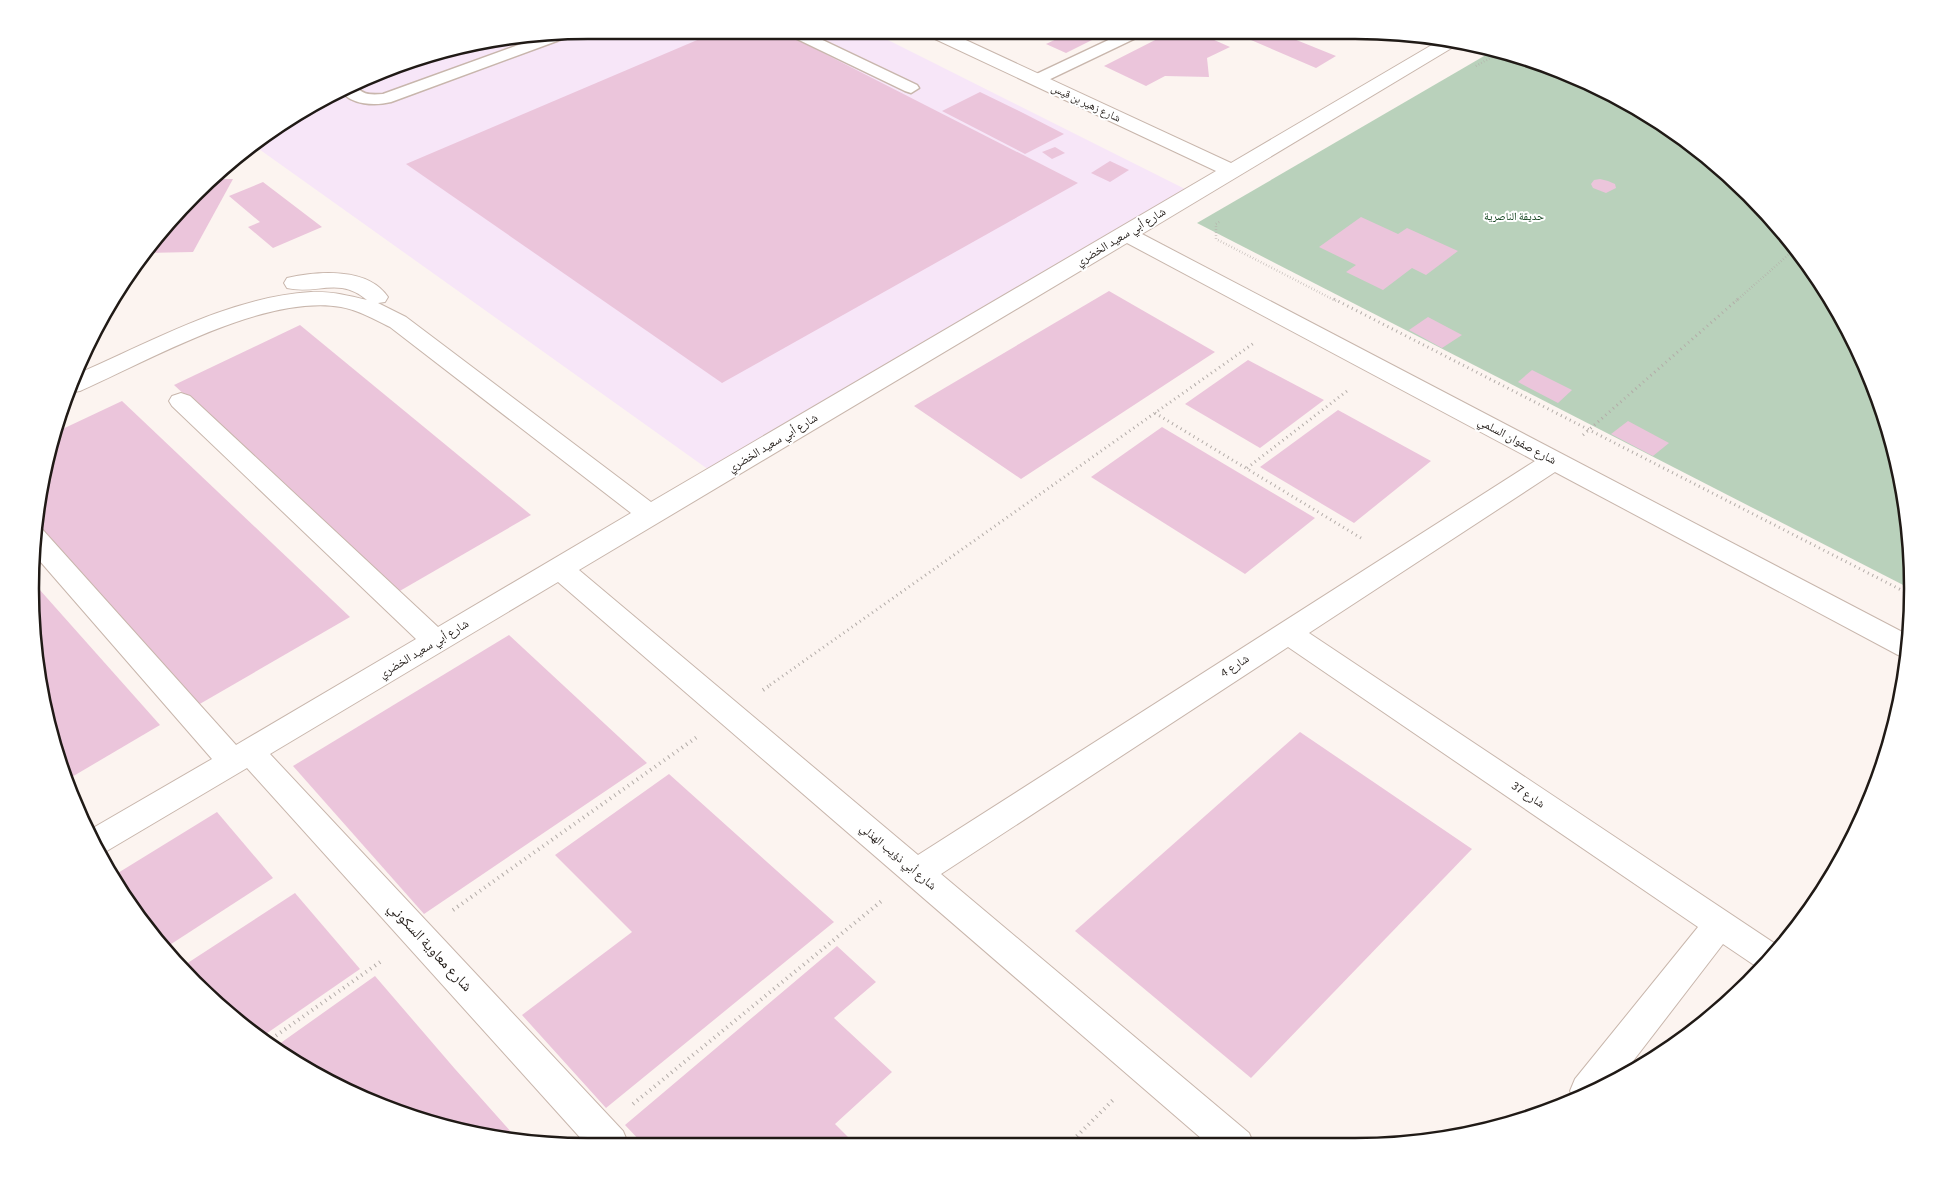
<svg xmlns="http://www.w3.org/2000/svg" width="1943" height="1177" font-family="'Source Sans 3','Noto Naskh Arabic',sans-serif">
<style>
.education{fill:#f7e6f8}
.green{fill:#b9d1bb}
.building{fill:#ebc5db}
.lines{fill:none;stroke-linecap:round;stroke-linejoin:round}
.service-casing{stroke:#c8b6ac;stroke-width:3}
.minor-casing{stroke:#c8b6ac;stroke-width:2}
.path-far2{stroke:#b3aca8;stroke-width:2.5;stroke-dasharray:0.5 2.5;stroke-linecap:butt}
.path-far1{stroke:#b3aca8;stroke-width:3;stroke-dasharray:1 4;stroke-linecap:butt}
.path{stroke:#b3aca8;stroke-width:4;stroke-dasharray:1 4.5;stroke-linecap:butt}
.service{fill:#fff;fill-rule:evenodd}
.minor{fill:#fff;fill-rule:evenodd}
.labels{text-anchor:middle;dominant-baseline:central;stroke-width:4;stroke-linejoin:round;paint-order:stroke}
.far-street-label{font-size:11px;fill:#201a16;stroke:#fff}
.far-park-label{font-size:11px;fill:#073813;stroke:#fff}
.street-label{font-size:12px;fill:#201a16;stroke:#fff}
.near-street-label{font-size:15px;fill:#201a16;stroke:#fff}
.rim{fill:none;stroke:#201a16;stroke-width:2.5}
</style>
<rect width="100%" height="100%" fill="#fcf4f0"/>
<path class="education" d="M 515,35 L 878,35 L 1191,192 L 709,470 L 252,144 L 341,88 L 409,60 Z"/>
<path class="green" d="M 1491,52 L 1568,72 L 1694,145 L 1774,220 L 1838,309 L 1883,409 L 1908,515 L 1911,589 L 1197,223 Z"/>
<g class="building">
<path d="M 709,35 L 788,35 L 1078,183 L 722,383 L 406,164 Z"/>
<path d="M 1065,35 L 1102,35 L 1066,53 L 1046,44 Z"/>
<path d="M 1165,35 L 1203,35 L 1230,47 L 1207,58 L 1209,77 L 1165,76 L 1146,86 L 1104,66 Z"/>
<path d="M 1249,35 L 1284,35 L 1336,56 L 1316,68 L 1244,37 Z"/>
<path d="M 980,92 L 1025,114 L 1064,134 L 1025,154 L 942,111 Z"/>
<path d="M 1055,147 L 1065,153 L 1052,159 L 1042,152 Z"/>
<path d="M 1110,161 L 1129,170 L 1110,182 L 1091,173 Z"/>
<path d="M 210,179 L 233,179 L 193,252 L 145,253 L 193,194 Z"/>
<path d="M 1600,179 L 1608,181 L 1615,184 L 1616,188 L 1606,193 L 1593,188 L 1591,184 L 1594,180 Z"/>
<path d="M 263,182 L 322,227 L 273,248 L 248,227 L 260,222 L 229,196 Z"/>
<path d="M 1361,217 L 1398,234 L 1407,228 L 1458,251 L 1426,275 L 1412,268 L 1383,290 L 1346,272 L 1356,265 L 1319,247 Z"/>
<path d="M 1109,291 L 1215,352 L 1021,479 L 914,406 Z"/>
<path d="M 1428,317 L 1462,335 L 1442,348 L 1409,330 Z"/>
<path d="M 300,325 L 531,515 L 398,592 L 174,385 Z"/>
<path d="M 1248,360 L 1324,400 L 1260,448 L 1185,404 Z"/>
<path d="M 1532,370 L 1572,390 L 1558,403 L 1518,382 Z"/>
<path d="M 122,401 L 350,617 L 198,705 L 34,525 L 54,433 Z"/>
<path d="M 1338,410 L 1431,461 L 1354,523 L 1260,467 Z"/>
<path d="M 1628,421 L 1669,443 L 1653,456 L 1611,434 Z"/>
<path d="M 1162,427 L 1315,518 L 1245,574 L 1091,477 Z"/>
<path d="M 31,580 L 160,725 L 65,781 L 60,768 L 35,662 Z"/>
<path d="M 509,635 L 647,763 L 424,914 L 293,766 Z"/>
<path d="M 1300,732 L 1472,849 L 1251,1078 L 1075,931 Z"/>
<path d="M 669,774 L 834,922 L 606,1108 L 522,1015 L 632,932 L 555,855 Z"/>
<path d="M 217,812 L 273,878 L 165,948 L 145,928 L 113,876 Z"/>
<path d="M 295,893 L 360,969 L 260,1038 L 249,1032 L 183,966 Z"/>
<path d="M 837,946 L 876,982 L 834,1018 L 892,1072 L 835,1124 L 855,1144 L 642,1143 L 625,1125 Z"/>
<path d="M 375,976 L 455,1069 L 520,1142 L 375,1105 L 275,1047 Z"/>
<path d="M 1079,1136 L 1090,1145 L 1071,1144 Z"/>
</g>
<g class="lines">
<g class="service-casing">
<g id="service">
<path d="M 546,35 L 567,35 L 565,38 L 391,102 C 375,106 351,105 341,91 L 341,88 L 354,82 C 360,95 369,95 383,94 Z"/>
<path d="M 793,35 L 812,35 L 917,85 L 919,88 L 911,93 L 905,91 L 795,38 Z"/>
<path d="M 1119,35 L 1138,35 L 1136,38 L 1042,83 L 1036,85 L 1028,80 L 1030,77 Z"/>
</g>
</g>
<g class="minor-casing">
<path id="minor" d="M 932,35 L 955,35 L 1231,163 L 1442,39 L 1460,43 L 1142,234 L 1910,636 L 1906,658 L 1898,655 L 1555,472 L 1309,633 L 1780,947 L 1760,969 L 1723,944 L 1620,1078 L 1573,1097 L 1570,1091 L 1575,1079 L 1698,927 L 1288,647 L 941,874 L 1249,1133 L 1254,1145 L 1209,1145 L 558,582 L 270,754 L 623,1131 L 628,1143 L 585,1143 L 247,768 L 100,855 L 86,832 L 212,759 L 32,552 L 34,526 L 42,529 L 236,745 L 416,639 L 172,406 L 169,401 L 172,396 L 181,393 L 190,396 L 438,627 L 631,513 L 390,327 C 374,319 358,310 341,307 C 264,294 150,360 80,391 L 68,393 L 77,374 C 151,342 229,297 311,292 C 330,291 349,296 367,300 C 339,276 317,295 287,288 L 284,283 L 287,278 C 318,271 368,267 388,297 L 385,302 L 378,303 L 406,317 L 651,502 L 1216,171 L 935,39 ZM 1127,243 L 1535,461 L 918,855 L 579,570 Z"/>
</g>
<g class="path-far2">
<path d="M 1476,66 L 1497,54"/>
<path d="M 1219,222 L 1216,224 L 1216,239 L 1336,301"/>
<path d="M 1736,301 L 1795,249"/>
</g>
<g class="path-far1">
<path d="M 1334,299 L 1911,595"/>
<path d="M 1155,413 L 1361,538"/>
<path d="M 1583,435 L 1738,299"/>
<path d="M 1247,468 L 1347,391"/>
<path d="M 770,685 L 1254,343"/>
</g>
<g class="path">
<path d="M 763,690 L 772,684"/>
<path d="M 453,910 L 697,737"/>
<path d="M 267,1042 L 383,960"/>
<path d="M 633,1104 L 884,899"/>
<path d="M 1069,1144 L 1114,1099"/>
</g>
<use href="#service" class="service"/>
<use href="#minor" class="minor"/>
</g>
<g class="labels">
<g class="far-street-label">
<text transform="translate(1086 103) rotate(25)">شارع زهير بن قيس</text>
</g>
<g class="far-park-label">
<text x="1514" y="216">حديقة الناصرية</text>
</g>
<g class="street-label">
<text transform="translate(1121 237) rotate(-31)">شارع أبي سعيد الخضري</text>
<text transform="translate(1517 441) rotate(28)">شارع صفوان السلمي</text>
<text transform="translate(773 443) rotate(-31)">شارع أبي سعيد الخضري</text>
<text transform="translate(424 649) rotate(-31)">شارع أبي سعيد الخضري</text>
<text transform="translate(1235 666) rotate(-33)">شارع 4</text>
<text transform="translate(1528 795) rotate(34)">شارع 37</text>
<text transform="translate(898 857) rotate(40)">شارع أبي ذؤيب الهذلي</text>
</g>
<g class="near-street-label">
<text transform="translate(430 947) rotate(47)">شارع معاوية السكوني</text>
</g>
</g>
<path d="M0 0H1943V1177H0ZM588 39H1355A549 549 0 0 1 1904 588V589A549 549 0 0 1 1355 1138H588A549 549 0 0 1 39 589V588A549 549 0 0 1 588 39Z" fill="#fff" fill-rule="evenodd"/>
<path class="rim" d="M588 39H1355A549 549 0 0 1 1904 588V589A549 549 0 0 1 1355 1138H588A549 549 0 0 1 39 589V588A549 549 0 0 1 588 39Z"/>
</svg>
